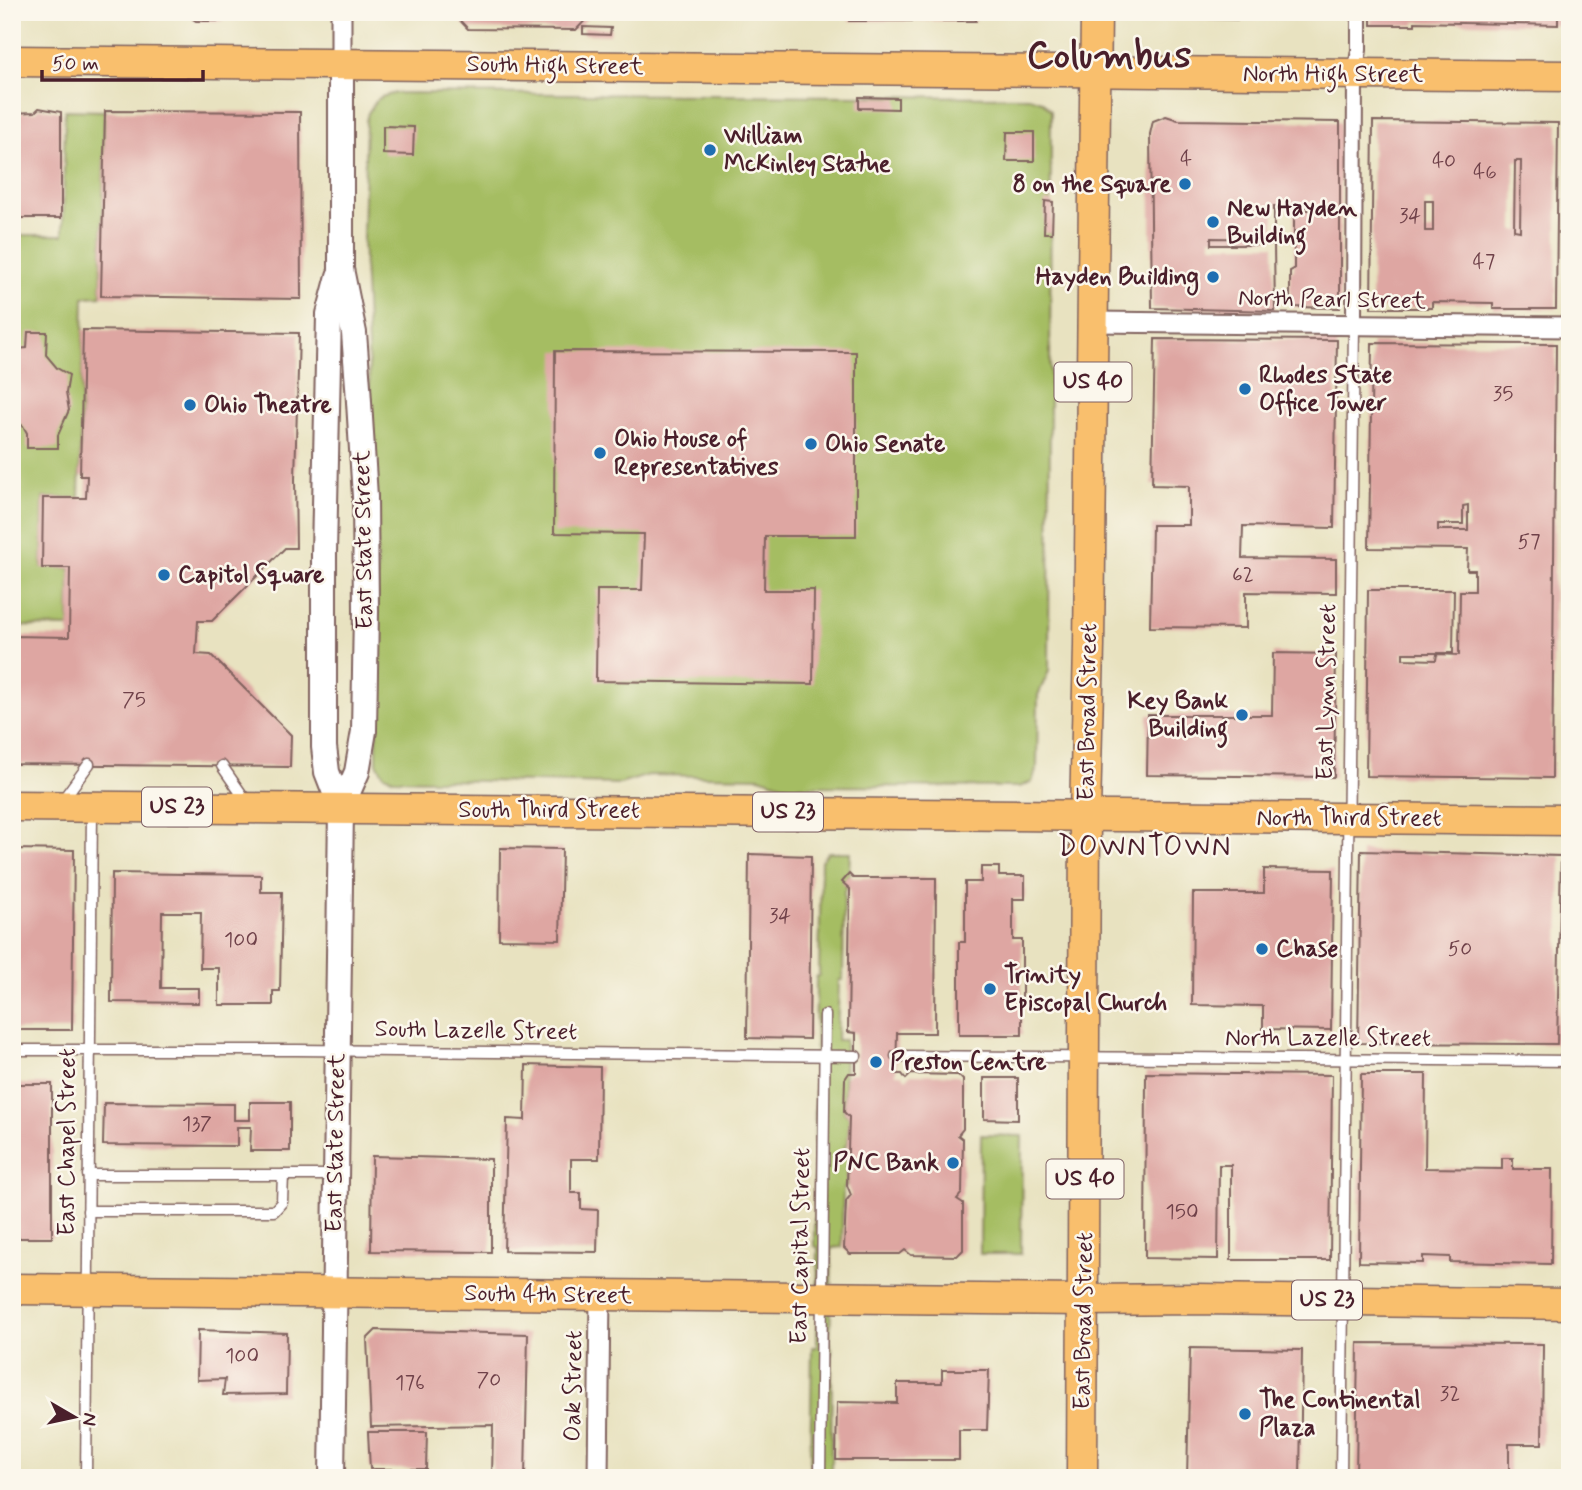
<svg xmlns="http://www.w3.org/2000/svg" width="1582" height="1490" font-family="Mynerve,sans-serif">
<style>
.green{fill:#a5bd62;stroke:#786e46;stroke-width:2}
.building{fill:#dea6a2;fill-rule:evenodd}
.lines{fill:none;stroke-linecap:round;stroke-linejoin:round}
.service-casing{stroke:#81635f;stroke-width:13}
.pedestrian-casing{stroke:#81635f;stroke-width:18}
.minor-casing{stroke:#81635f;stroke-width:23}
.tertiary-casing{stroke:#81635f;stroke-width:28}
.primary-casing{stroke:#81635f;stroke-width:33}
.service{stroke:#fff;stroke-width:10}
.pedestrian{stroke:#fff;stroke-width:14}
.minor{stroke:#fff;stroke-width:19}
.tertiary{stroke:#fff;stroke-width:24}
.primary{stroke:#f9bf6d;stroke-width:30}
.poi-dot{fill:#1f6fb2;stroke:#fbf7ec;stroke-width:2.5}
.labels{text-anchor:middle;dominant-baseline:central;stroke-width:5;stroke-linejoin:round;paint-order:stroke}
.number-label{font-size:21px;fill:#6f4149}
.shield{fill:#fbf7ec;stroke:#7f6065;stroke-width:2}
.shield-label{font-size:23px;font-weight:bold;fill:#4a1f2b}
.street-label{font-size:24px;fill:#4a1f2b;stroke:#fbf7ec}
.poi-label{font-size:24px;font-weight:bold;fill:#4a1f2b;stroke:#fbf7ec;text-anchor:start}
.quarter-label{font-size:28px;letter-spacing:2px;fill:#4a1f2b;stroke:#fbf7ec}
.town-label{font-size:38px;font-weight:bold;fill:#4a1f2b;stroke:#fbf7ec}
</style>
<rect width="100%" height="100%" fill="#fbf7ec"/>
<filter id="ink" filterUnits="userSpaceOnUse"><feTurbulence type="fractalNoise" baseFrequency=".0143" numOctaves="2"/><feDisplacementMap in="SourceGraphic" scale="14" xChannelSelector="R" yChannelSelector="G"/><feConvolveMatrix kernelMatrix="1 2 1 2 8 2 1 2 1" color-interpolation-filters="sRGB"/></filter>
<filter id="wash" filterUnits="userSpaceOnUse"><feTurbulence type="fractalNoise" baseFrequency=".00686" numOctaves="4" result="noise"/><feDisplacementMap in="SourceGraphic" scale="28" xChannelSelector="R" yChannelSelector="G"/><feGaussianBlur stdDeviation="1.57" result="paint"/><feColorMatrix in="noise" values="0 0 0 0 0 0 0 0 0 0 0 0 0 0 0 0 0 1.4 0 .05"/><feComposite in="paint" operator="in"/></filter>
<g filter="url(#wash)">
<rect width="100%" height="100%" fill="#e8e2c0"/>
<g class="green">
<path d="M 396,93 L 1029,97 L 1042,101 L 1051,111 L 1049,671 L 1038,695 L 1037,767 L 1032,782 L 1019,787 L 788,786 L 759,777 L 649,775 L 620,784 L 394,779 L 384,775 L 377,763 L 377,545 L 363,238 L 366,121 L 368,113 L 376,101 L 381,97 Z"/>
<path d="M 65,110 L 105,111 L 101,296 L 84,297 L 79,498 L 43,498 L 42,567 L 70,568 L 69,627 L 12,626 L 12,235 L 63,235 Z"/>
<path d="M 828,852 L 850,852 L 849,874 L 843,882 L 847,887 L 844,891 L 843,980 L 839,980 L 837,1040 L 845,1040 L 844,1112 L 849,1117 L 848,1142 L 845,1146 L 844,1156 L 848,1159 L 847,1185 L 843,1189 L 842,1247 L 832,1248 L 830,1347 L 832,1348 L 831,1478 L 810,1478 L 812,1347 L 817,1347 L 818,1247 L 814,1246 L 816,976 L 819,976 L 821,861 Z"/>
<path d="M 981,1135 L 1022,1136 L 1021,1254 L 980,1254 Z"/>
</g>
<g id="blocks">
<g class="building">
<path d="M 194,12 L 225,12 L 224,19 L 221,21 L 196,21 L 193,19 Z"/>
<path d="M 452,12 L 593,12 L 576,30 L 468,29 Z"/>
<path d="M 849,12 L 980,12 L 980,15 L 976,15 L 976,21 L 849,21 Z"/>
<path d="M 1156,12 L 1256,12 L 1256,20 L 1156,18 Z"/>
<path d="M 1371,12 L 1558,12 L 1558,25 L 1415,22 L 1415,25 L 1371,25 Z"/>
<path d="M 583,27 L 611,28 L 610,35 L 583,34 Z"/>
<path d="M 859,97 L 898,98 L 898,109 L 859,108 Z"/>
<path d="M 39,108 L 61,112 L 61,218 L 12,218 L 12,113 L 35,112 Z"/>
<path d="M 105,111 L 300,112 L 301,299 L 101,296 Z"/>
<path d="M 1166,116 L 1178,120 L 1340,122 L 1340,308 L 1294,307 L 1290,301 L 1290,271 L 1294,269 L 1294,210 L 1313,210 L 1313,207 L 1274,206 L 1274,239 L 1211,238 L 1211,245 L 1274,245 L 1275,311 L 1152,308 L 1150,134 L 1153,121 Z"/>
<path d="M 1373,121 L 1558,123 L 1556,309 L 1493,309 L 1493,303 L 1432,302 L 1432,308 L 1371,308 ZM 1515,161 L 1521,161 L 1520,231 L 1514,230 ZM 1425,201 L 1433,201 L 1433,231 L 1425,231 Z"/>
<path d="M 383,126 L 414,127 L 413,155 L 383,154 Z"/>
<path d="M 1007,132 L 1034,132 L 1034,161 L 1006,161 Z"/>
<path d="M 1045,201 L 1053,202 L 1052,233 L 1044,233 Z"/>
<path d="M 83,330 L 299,333 L 295,479 L 296,548 L 285,548 L 212,621 L 198,621 L 196,654 L 211,655 L 291,735 L 290,767 L 12,764 L 12,636 L 69,637 L 70,568 L 42,568 L 43,498 L 86,498 L 87,476 L 80,476 Z"/>
<path d="M 28,332 L 47,332 L 46,355 L 57,368 L 69,375 L 66,393 L 69,410 L 58,435 L 58,448 L 27,448 L 27,433 L 23,426 L 12,419 L 12,342 L 16,349 L 27,348 Z"/>
<path d="M 1155,339 L 1337,340 L 1334,528 L 1243,526 L 1242,558 L 1336,559 L 1336,593 L 1246,592 L 1246,628 L 1150,627 L 1152,525 L 1189,525 L 1189,486 L 1152,485 Z"/>
<path d="M 1372,343 L 1556,344 L 1552,778 L 1366,776 L 1368,590 L 1454,590 L 1453,653 L 1403,653 L 1403,659 L 1436,660 L 1437,654 L 1459,655 L 1460,591 L 1475,591 L 1475,570 L 1467,570 L 1468,549 L 1369,548 ZM 1468,505 L 1468,530 L 1438,530 L 1438,524 L 1463,524 L 1463,506 Z"/>
<path d="M 555,351 L 856,352 L 856,536 L 765,536 L 764,590 L 814,590 L 813,684 L 596,681 L 597,590 L 642,590 L 644,534 L 554,533 Z"/>
<path d="M 1273,653 L 1336,654 L 1334,777 L 1147,775 L 1148,715 L 1272,715 Z"/>
<path d="M 500,848 L 562,849 L 560,940 L 499,939 Z"/>
<path d="M 12,849 L 74,850 L 72,1030 L 12,1030 Z"/>
<path d="M 1361,851 L 1561,856 L 1557,1044 L 1358,1043 Z"/>
<path d="M 749,854 L 811,856 L 809,1039 L 747,1038 Z"/>
<path d="M 981,867 L 999,867 L 999,876 L 1025,876 L 1025,899 L 1013,899 L 1013,940 L 1022,940 L 1022,1035 L 959,1035 L 959,942 L 965,942 L 965,882 L 981,882 Z"/>
<path d="M 1264,869 L 1333,870 L 1331,1030 L 1263,1029 L 1263,1006 L 1192,1005 L 1193,893 L 1264,893 Z"/>
<path d="M 112,873 L 261,875 L 261,892 L 282,892 L 280,991 L 273,991 L 273,1005 L 219,1005 L 219,968 L 200,968 L 201,912 L 162,912 L 161,988 L 199,988 L 199,1003 L 111,1002 Z"/>
<path d="M 849,874 L 853,878 L 936,878 L 935,1033 L 897,1033 L 896,1074 L 902,1074 L 906,1079 L 911,1074 L 958,1075 L 963,1080 L 963,1129 L 958,1135 L 963,1139 L 962,1193 L 957,1199 L 963,1203 L 963,1250 L 957,1256 L 911,1255 L 905,1250 L 900,1254 L 850,1254 L 844,1248 L 846,1201 L 851,1195 L 847,1185 L 849,1117 L 844,1112 L 845,1079 L 849,1073 L 856,1073 L 856,1033 L 848,1032 L 850,889 L 842,882 Z"/>
<path d="M 526,1065 L 600,1067 L 599,1159 L 571,1159 L 571,1193 L 581,1193 L 581,1209 L 598,1210 L 597,1252 L 504,1251 L 507,1119 L 525,1120 Z"/>
<path d="M 1146,1073 L 1332,1075 L 1330,1260 L 1231,1260 L 1231,1165 L 1219,1165 L 1218,1259 L 1145,1258 Z"/>
<path d="M 1361,1074 L 1426,1074 L 1425,1168 L 1502,1169 L 1502,1158 L 1513,1158 L 1513,1169 L 1552,1169 L 1551,1264 L 1450,1262 L 1450,1257 L 1423,1256 L 1423,1263 L 1359,1262 Z"/>
<path d="M 984,1078 L 1018,1078 L 1018,1120 L 984,1119 Z"/>
<rect x="12" y="1084" width="40" height="154"/>
<path d="M 250,1102 L 290,1102 L 290,1151 L 250,1151 L 251,1127 L 237,1127 L 237,1146 L 103,1145 L 104,1103 L 234,1104 L 234,1120 L 250,1120 Z"/>
<path d="M 372,1156 L 491,1159 L 491,1252 L 371,1251 Z"/>
<path d="M 198,1330 L 287,1333 L 286,1394 L 223,1395 L 225,1379 L 197,1380 Z"/>
<path d="M 376,1330 L 528,1334 L 525,1478 L 492,1478 L 493,1425 L 371,1427 L 367,1339 Z"/>
<path d="M 1358,1343 L 1543,1344 L 1542,1444 L 1509,1444 L 1509,1478 L 1356,1478 Z"/>
<path d="M 1190,1348 L 1302,1350 L 1300,1478 L 1187,1478 Z"/>
<path d="M 942,1370 L 989,1370 L 987,1430 L 959,1430 L 959,1460 L 836,1460 L 837,1402 L 897,1403 L 897,1383 L 942,1383 Z"/>
<path d="M 368,1432 L 427,1432 L 426,1469 L 370,1469 Z"/>
</g>
</g>
</g>
<g filter="url(#ink)">
<use href="#blocks" fill-opacity="0" stroke="#81635f" stroke-width="2"/>
<g class="lines">
<g class="service-casing">
<g id="service">
<path d="M 222,766 L 247,802"/>
<path d="M 62,801 L 89,764"/>
<path d="M 12,1050 L 297,1050 L 856,1056"/>
<path d="M 896,1056 L 1570,1061"/>
<path d="M 88,1175 L 335,1175"/>
<path d="M 88,1211 L 274,1211 L 282,1202 L 283,1175"/>
<path d="M 86,1478 L 92,811"/>
<path d="M 820,1478 L 825,1015"/>
<path d="M 1341,1478 L 1354,325"/>
</g>
</g>
<g class="pedestrian-casing">
<path id="pedestrian" d="M 1354,325 L 1355,74 L 1359,50 L 1359,12"/>
</g>
<g class="minor-casing">
<g id="minor">
<path d="M 341,64 L 341,12"/>
<path d="M 1094,322 L 1570,327"/>
<path d="M 598,1478 L 600,1295"/>
</g>
</g>
<g class="tertiary-casing">
<g id="tertiary">
<path d="M 339,276 L 329,314 L 324,554 L 324,747 L 327,772 L 341,808"/>
<path d="M 332,1478 L 341,808 L 357,772 L 364,731 L 366,611 L 365,497 L 358,386 L 354,333 L 341,269 L 341,64"/>
</g>
</g>
<g class="primary-casing">
<g id="primary">
<path d="M 12,61 L 1570,76"/>
<path d="M 12,806 L 1570,820"/>
<path d="M 12,1289 L 1084,1300 L 1197,1299 L 1570,1304"/>
<path d="M 1082,1478 L 1085,814 L 1089,646 L 1096,12"/>
</g>
</g>
<use href="#service" class="service"/>
<use href="#pedestrian" class="pedestrian"/>
<use href="#minor" class="minor"/>
<use href="#tertiary" class="tertiary"/>
<use href="#primary" class="primary"/>
</g>
</g>
<g class="poi-dot">
<circle cx="710" cy="150" r="7"/>
<circle cx="1185" cy="184" r="7"/>
<circle cx="1213" cy="222" r="7"/>
<circle cx="1213" cy="277" r="7"/>
<circle cx="1245" cy="389" r="7"/>
<circle cx="190" cy="405" r="7"/>
<circle cx="811" cy="444" r="7"/>
<circle cx="600" cy="453" r="7"/>
<circle cx="164" cy="575" r="7"/>
<circle cx="1242" cy="715" r="7"/>
<circle cx="1262" cy="949" r="7"/>
<circle cx="990" cy="989" r="7"/>
<circle cx="876" cy="1062" r="7"/>
<circle cx="953" cy="1163" r="7"/>
<circle cx="1245" cy="1414" r="7"/>
</g>
<g class="labels">
<g class="number-label">
<text x="1186" y="159">4</text>
<text x="1444" y="161">40</text>
<text x="1485" y="172">46</text>
<text x="1410" y="216">34</text>
<text x="1484" y="262">47</text>
<text x="1503" y="394">35</text>
<text x="1529" y="542">57</text>
<text x="1243" y="575">62</text>
<text x="134" y="700">75</text>
<text x="780" y="916">34</text>
<text x="241" y="940">100</text>
<text x="1460" y="949">50</text>
<text x="197" y="1124">137</text>
<text x="1182" y="1212">150</text>
<text x="242" y="1356">100</text>
<text x="489" y="1380">70</text>
<text x="410" y="1383">176</text>
<text x="1450" y="1394">32</text>
</g>
<g class="shield">
<rect x="1054.5" y="362.5" width="77" height="39" rx="5"/>
<rect x="142" y="787.5" width="70" height="39" rx="5"/>
<rect x="753" y="792.5" width="70" height="39" rx="5"/>
<rect x="1046.5" y="1159.5" width="77" height="39" rx="5"/>
<rect x="1292" y="1280.5" width="70" height="39" rx="5"/>
</g>
<g class="shield-label">
<text x="1093" y="382">US 40</text>
<text x="177" y="807">US 23</text>
<text x="788" y="812">US 23</text>
<text x="1085" y="1179">US 40</text>
<text x="1327" y="1300">US 23</text>
</g>
<g class="street-label">
<text transform="translate(555 66) rotate(1)">South High Street</text>
<text x="1333" y="74">North High Street</text>
<text transform="translate(1332 300) rotate(1)">North Pearl Street</text>
<text transform="translate(364 540) rotate(-91)">East State Street</text>
<text transform="translate(1327 692) rotate(-89)">East Lynn Street</text>
<text transform="translate(1088 712) rotate(-89)">East Broad Street</text>
<text x="549" y="810">South Third Street</text>
<text x="1349" y="818">North Third Street</text>
<text transform="translate(476 1031) rotate(1)">South Lazelle Street</text>
<text x="1328" y="1038">North Lazelle Street</text>
<text transform="translate(67 1142) rotate(-90)">East Chapel Street</text>
<text transform="translate(336 1143) rotate(-89)">East State Street</text>
<text transform="translate(801 1246) rotate(-89)">East Capital Street</text>
<text transform="translate(548 1295) rotate(1)">South 4th Street</text>
<text transform="translate(1084 1321) rotate(-89)">East Broad Street</text>
<text transform="translate(574 1386) rotate(-89)">Oak Street</text>
</g>
<g class="poi-label">
<text x="724" y="136">William<tspan x="724" dy="28">McKinley Statue</tspan></text>
<text x="1171" y="184" text-anchor="end">8 on the Square</text>
<text x="1227" y="208">New Hayden<tspan x="1227" dy="28">Building</tspan></text>
<text x="1199" y="277" text-anchor="end">Hayden Building</text>
<text x="1259" y="375">Rhodes State<tspan x="1259" dy="28">Office Tower</tspan></text>
<text x="204" y="405">Ohio Theatre</text>
<text x="614" y="439">Ohio House of<tspan x="614" dy="28">Representatives</tspan></text>
<text x="825" y="444">Ohio Senate</text>
<text x="178" y="575">Capitol Square</text>
<text x="1228" y="701" text-anchor="end">Key Bank<tspan x="1228" dy="28">Building</tspan></text>
<text x="1276" y="949">Chase</text>
<text x="1004" y="975">Trinity<tspan x="1004" dy="28">Episcopal Church</tspan></text>
<text x="890" y="1062">Preston Centre</text>
<text x="939" y="1163" text-anchor="end">PNC Bank</text>
<text x="1259" y="1400">The Continental<tspan x="1259" dy="28">Plaza</tspan></text>
</g>
<g class="quarter-label">
<text x="1145" y="847">DOWNTOWN</text>
</g>
<g class="town-label">
<text x="1109" y="56">Columbus</text>
</g>
</g>
<rect width="1582" height="1490" fill="none" stroke="#fbf7ec" stroke-width="42"/>
<g transform="translate(74 1417) rotate(99)" stroke="#fbf7ec" stroke-width="5" paint-order="stroke">
<path d="M0-5L12 26L0 18L-12 26Z" fill="#4a1f2b"/>
<text y="-10" font-size="19" font-weight="bold" text-anchor="middle" fill="#4a1f2b">N</text>
</g>
<path d="M42 70v10h161v-10" fill="none" stroke="#4a1f2b" stroke-width="3.5"/>
<text x="52" y="70" font-size="21" fill="#4a1f2b" stroke="#fbf7ec" stroke-width="5" paint-order="stroke">50 m</text>
</svg>
